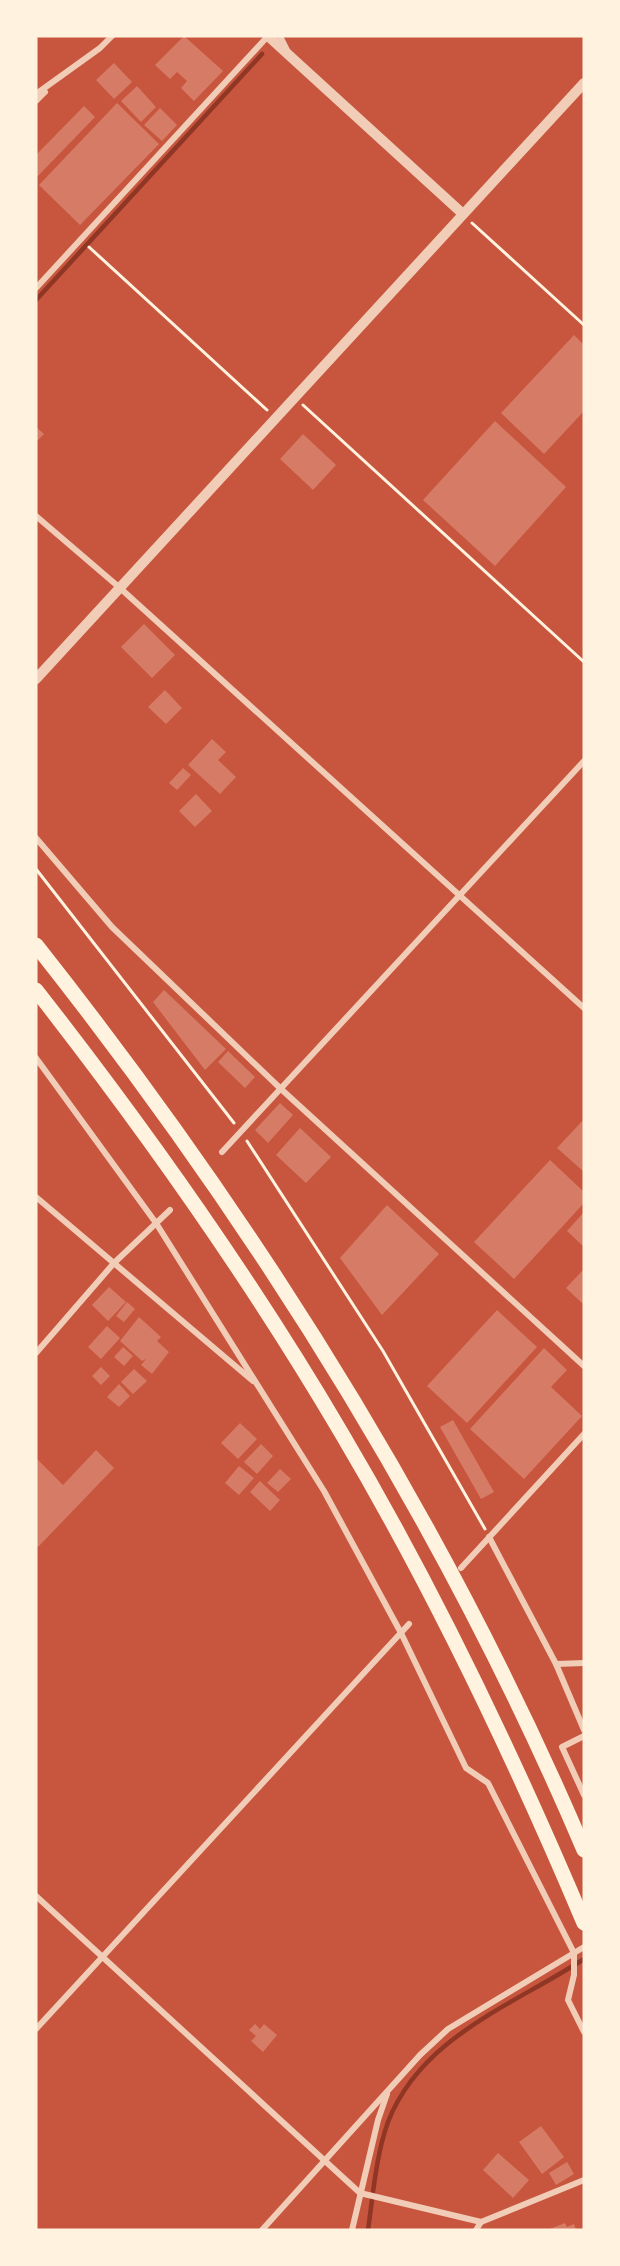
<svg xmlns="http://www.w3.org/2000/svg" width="620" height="2266" font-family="Inter,sans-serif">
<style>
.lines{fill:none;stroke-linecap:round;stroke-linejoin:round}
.stream{stroke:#8f3625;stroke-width:4.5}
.building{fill:#d67c66}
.path{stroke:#fff3e0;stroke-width:3}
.minor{stroke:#f1ccb7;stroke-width:6}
.tertiary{stroke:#f1ccb7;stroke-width:10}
.motorway{stroke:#fff3e0;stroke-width:15}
</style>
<rect width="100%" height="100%" fill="#c8553d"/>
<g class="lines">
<g class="stream">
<path d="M 36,300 L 262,54"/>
<path d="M 368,2230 C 373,2195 376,2155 388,2122 C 421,2037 513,2005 584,1959"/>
</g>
</g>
<g class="building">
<path d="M 184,36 L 223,71 L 194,101 L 181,88 L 187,81 L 177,72 L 170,79 L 155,65 Z"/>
<path d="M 114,63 L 132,82 L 114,99 L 96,80 Z"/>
<path d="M 137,86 L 156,107 L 141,122 L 121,101 Z"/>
<path d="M 117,103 L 159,144 L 80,225 L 39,185 Z"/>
<path d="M 84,106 L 95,117 L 36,178 L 36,155 Z"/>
<path d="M 160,108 L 177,125 L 162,141 L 144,125 Z"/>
<path d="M 574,335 L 584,345 L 584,411 L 544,454 L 501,413 Z"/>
<path d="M 495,421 L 566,487 L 495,566 L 423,500 Z"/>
<path d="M 36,427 L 44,434 L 36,442 Z"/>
<path d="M 303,434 L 336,465 L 313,490 L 280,459 Z"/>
<path d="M 144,624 L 175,655 L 152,678 L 121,647 Z"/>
<path d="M 165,690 L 182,708 L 166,724 L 148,707 Z"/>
<path d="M 212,739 L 226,752 L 218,760 L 236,777 L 220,794 L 188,765 Z"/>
<path d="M 183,768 L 191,775 L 177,790 L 169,783 Z"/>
<path d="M 196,794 L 212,811 L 195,827 L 179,811 Z"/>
<path d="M 164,990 L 226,1049 L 205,1070 L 153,1002 Z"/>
<path d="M 228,1051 L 255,1077 L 245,1088 L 218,1062 Z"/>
<path d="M 280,1103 L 293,1115 L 268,1143 L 255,1130 Z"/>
<path d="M 584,1119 L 584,1172 L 557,1148 Z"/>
<path d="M 300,1128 L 331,1157 L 306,1183 L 276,1155 Z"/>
<path d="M 550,1160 L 584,1192 L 584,1203 L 514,1279 L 474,1242 Z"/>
<path d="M 387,1205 L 439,1254 L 382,1315 L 340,1258 Z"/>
<path d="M 584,1212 L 584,1247 L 567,1231 Z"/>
<path d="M 584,1269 L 584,1305 L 566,1288 Z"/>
<path d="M 109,1287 L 126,1302 L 108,1321 L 92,1305 Z"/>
<path d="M 127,1302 L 135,1309 L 124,1322 L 116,1316 Z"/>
<path d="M 497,1310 L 537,1347 L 467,1423 L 427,1386 Z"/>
<path d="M 139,1317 L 161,1337 L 157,1341 L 169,1352 L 152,1374 L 141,1365 L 146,1359 L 142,1361 L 120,1341 Z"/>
<path d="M 107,1326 L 120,1338 L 101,1359 L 88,1347 Z"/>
<path d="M 123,1347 L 133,1356 L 124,1366 L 114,1357 Z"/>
<path d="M 544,1348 L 567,1370 L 551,1387 L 582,1416 L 524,1479 L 470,1429 Z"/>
<path d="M 101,1367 L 110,1376 L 101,1385 L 92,1376 Z"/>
<path d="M 134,1369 L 147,1381 L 133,1394 L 121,1382 Z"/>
<path d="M 119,1384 L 130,1396 L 119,1407 L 107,1397 Z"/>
<path d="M 453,1420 L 494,1492 L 481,1499 L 440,1427 Z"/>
<path d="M 240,1423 L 257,1439 L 238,1459 L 221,1443 Z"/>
<path d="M 261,1444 L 273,1456 L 257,1474 L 244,1462 Z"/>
<path d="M 96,1450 L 114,1468 L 38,1547 L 36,1545 L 36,1458 L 63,1485 Z"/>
<path d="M 239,1466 L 254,1478 L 239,1495 L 225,1483 Z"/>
<path d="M 280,1469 L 291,1479 L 278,1492 L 267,1483 Z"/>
<path d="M 260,1481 L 280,1500 L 270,1511 L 250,1492 Z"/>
<path d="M 255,2024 L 260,2029 L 264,2024 L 277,2035 L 263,2052 L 251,2041 L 256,2036 L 249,2030 Z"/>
<path d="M 541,2126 L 564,2157 L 542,2174 L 519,2142 Z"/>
<path d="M 498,2153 L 529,2180 L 513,2198 L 483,2170 Z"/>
<path d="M 567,2162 L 574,2174 L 556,2185 L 549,2173 Z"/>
<path d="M 565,2223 L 567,2227 L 574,2224 L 576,2230 L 547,2230 Z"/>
</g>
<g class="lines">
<g class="path">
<path d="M 472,223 L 584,325"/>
<path d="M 89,247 L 267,410"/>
<path d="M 303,405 L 584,662"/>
<path d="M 36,869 L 234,1123"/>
<path d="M 247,1141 L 383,1351 L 485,1529"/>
</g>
<g class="minor">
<path d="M 280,36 L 289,54"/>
<path d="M 36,94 L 100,48 L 112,36"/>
<path d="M 36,101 L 45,92"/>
<path d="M 36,288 L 268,36"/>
<path d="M 36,516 L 120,588 L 584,1008"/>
<path d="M 36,838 L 112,927 L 281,1089 L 584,1366"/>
<path d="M 36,1058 L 156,1223 L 324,1491 L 401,1633 L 466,1768 L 488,1783 L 574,1953 L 574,1975 L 568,2000 L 584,2032"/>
<path d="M 222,1152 L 584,761"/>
<path d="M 36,1197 L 253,1381"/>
<path d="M 36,1353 L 114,1263 L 170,1210"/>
<path d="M 489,1537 L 556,1664 L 584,1730"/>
<path d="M 461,1568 L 584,1434"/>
<path d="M 556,1664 L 584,1663"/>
<path d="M 584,1736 L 562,1747 L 584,1795"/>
<path d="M 36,1896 L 360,2193 L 481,2222 L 584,2180"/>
<path d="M 36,2029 L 409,1624"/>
<path d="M 262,2230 L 420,2055 L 448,2029 L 584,1947"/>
<path d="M 352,2230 L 378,2120 L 387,2094"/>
<path d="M 476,2230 L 481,2222"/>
</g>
<g class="tertiary">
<path d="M 268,36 L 463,214"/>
<path d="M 36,679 L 584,83"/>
</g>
<g class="motorway">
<path d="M 36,945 C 256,1223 445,1523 584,1850"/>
<path d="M 36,990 C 147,1132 251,1279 342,1434 C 435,1591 513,1755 584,1923"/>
</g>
</g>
<rect width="620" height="2266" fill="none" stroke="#fff3e0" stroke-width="75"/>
</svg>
